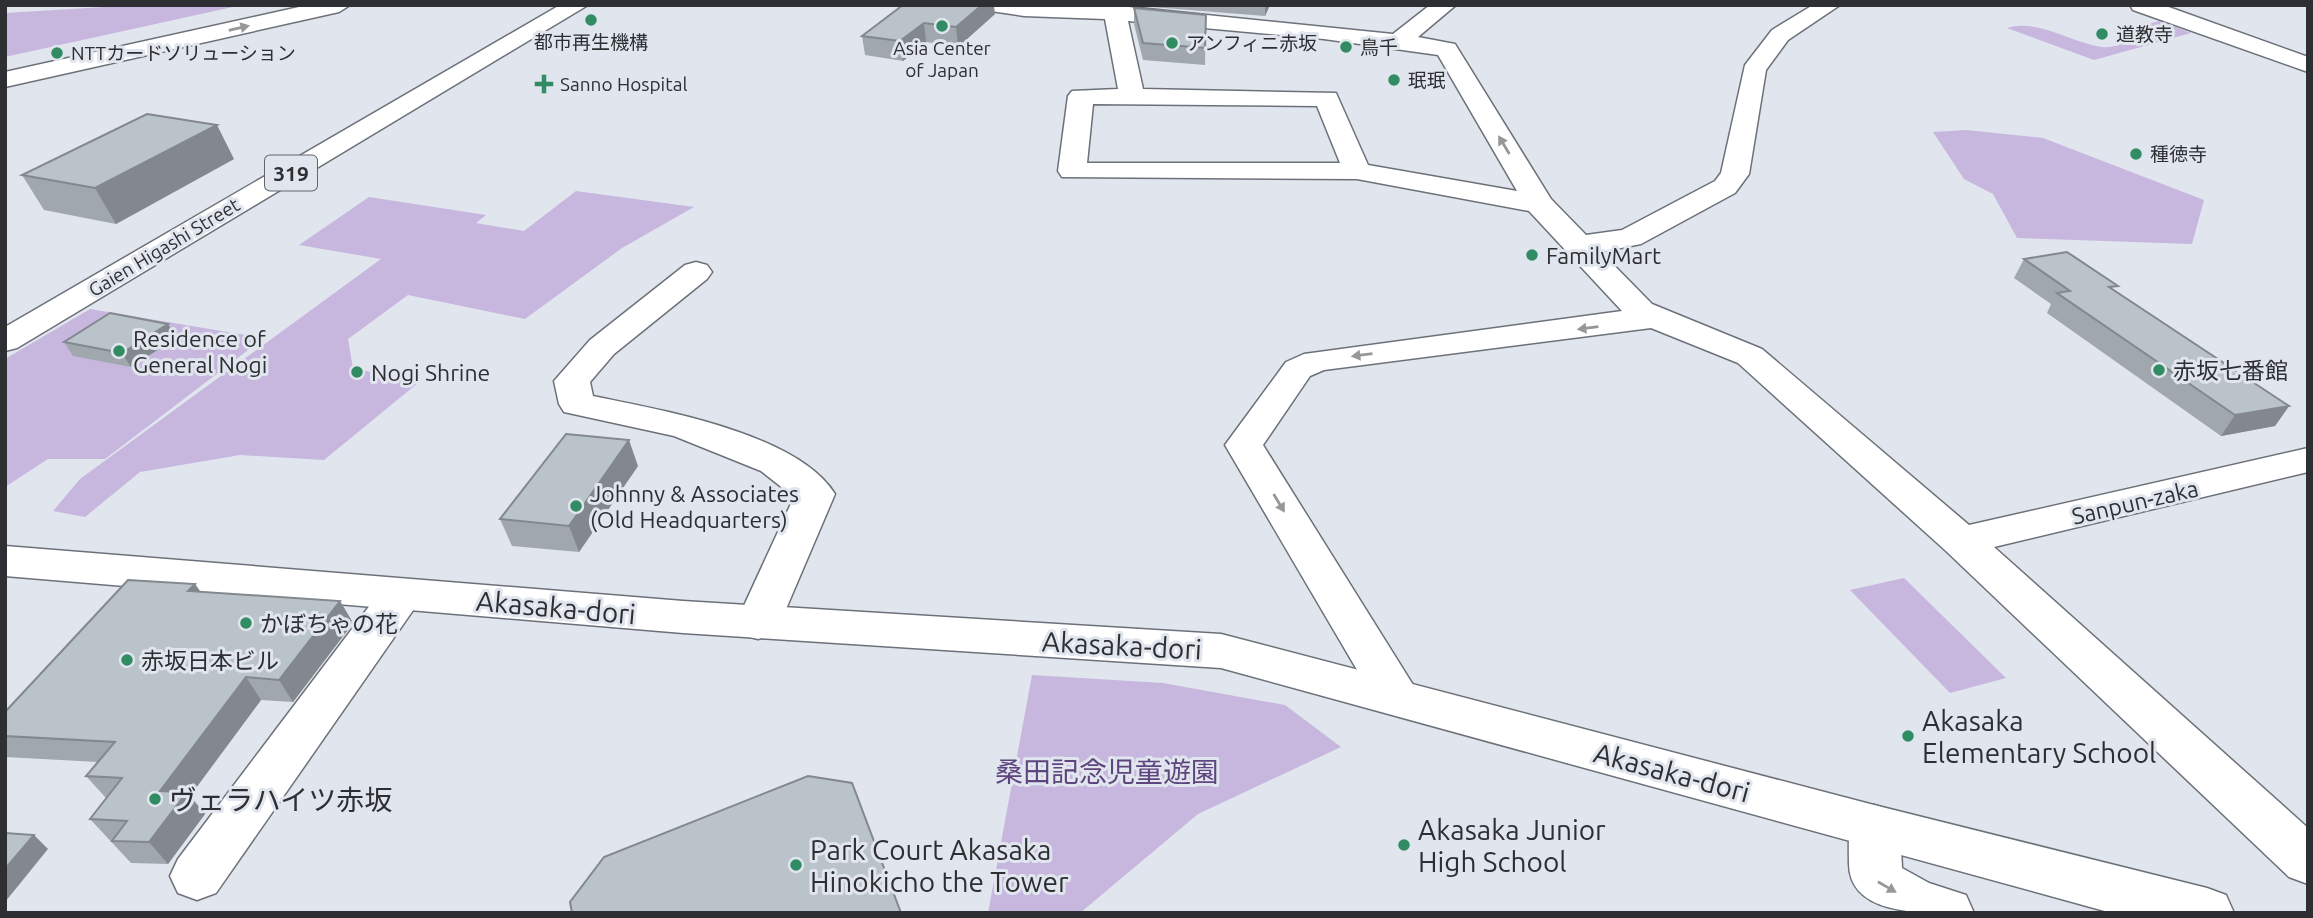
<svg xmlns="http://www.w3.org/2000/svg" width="2313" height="918" font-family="Ubuntu,'Noto Sans JP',sans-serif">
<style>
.green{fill:#c7b7df}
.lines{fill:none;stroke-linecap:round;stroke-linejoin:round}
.minor-casing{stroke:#6c7179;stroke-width:3}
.major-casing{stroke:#6c7179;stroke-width:3}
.minor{fill:#fff;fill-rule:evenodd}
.major{fill:#fff;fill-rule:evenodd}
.wall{fill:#a0a8ae}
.shaded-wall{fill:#82888d}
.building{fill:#bac3ca;stroke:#82888d;stroke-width:2}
.oneway{fill:#969798}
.poi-dot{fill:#318c63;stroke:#e0e5ee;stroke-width:2.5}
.labels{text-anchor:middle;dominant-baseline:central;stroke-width:6;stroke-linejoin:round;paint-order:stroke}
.far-poi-label{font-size:19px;fill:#2d2f32;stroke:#e0e5ee;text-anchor:start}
.far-street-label{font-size:19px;fill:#2d2f32;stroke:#e0e5ee}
.shield{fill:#e0e5ee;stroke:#63666a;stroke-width:2}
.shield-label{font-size:21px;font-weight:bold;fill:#2d2f32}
.poi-label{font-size:23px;fill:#2d2f32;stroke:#e0e5ee;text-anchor:start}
.street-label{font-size:23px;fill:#2d2f32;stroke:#e0e5ee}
.near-street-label{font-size:28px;fill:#2d2f32;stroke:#e0e5ee}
.near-poi-label{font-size:28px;fill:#2d2f32;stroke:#e0e5ee;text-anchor:start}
.near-park-label{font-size:28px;fill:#5e457e;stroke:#e0e5ee}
</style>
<rect width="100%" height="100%" fill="#e0e5ee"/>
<g class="green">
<path d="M 138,5 L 242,5 L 5,57 L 5,13 Z"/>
<path d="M 2159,21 L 2191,33 L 2094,60 L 2007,28 C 2036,18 2072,43 2102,47 C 2114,49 2134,39 2146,36 L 2131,29 Z"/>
<path d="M 1966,130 L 2043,138 L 2204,200 L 2192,244 L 2017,238 L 1993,194 L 1964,179 L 1933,132 Z"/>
<path d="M 576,191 L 694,207 L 622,248 L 525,319 L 408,295 L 348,339 L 353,368 L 418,383 L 324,460 L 240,455 L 140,472 L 85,517 L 53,511 L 80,479 L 381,259 L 299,245 L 369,197 L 486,215 L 476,223 L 524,231 Z"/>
<path d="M 90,309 L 264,338 L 105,459 L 48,459 L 5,487 L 5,359 Z"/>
<path d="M 1904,578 L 2006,678 L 1950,693 L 1850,590 Z"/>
<path d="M 1032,675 L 1163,683 L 1285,705 L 1341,747 L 1198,814 L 1080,913 L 988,913 Z"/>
</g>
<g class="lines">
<g class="minor-casing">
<g id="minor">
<path d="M 308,5 L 350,5 L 339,12 L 5,87 L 5,72 Z"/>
<path d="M 981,5 L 1119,6 L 1393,34 L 1430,5 L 1456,5 L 1418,37 L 1455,44 L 1551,199 L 1586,235 L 1622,230 L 1715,181 L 1721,173 L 1745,65 L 1772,30 L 1813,5 L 1840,5 L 1788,40 L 1766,70 L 1749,174 L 1735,193 L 1641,244 L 1601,252 L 1652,304 L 1762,349 L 1969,525 L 2308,448 L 2308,472 L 1994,547 L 2308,828 L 2308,884 L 2289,877 L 1946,551 L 1738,363 L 1651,328 L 1324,370 L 1310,376 L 1263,445 L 1420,696 L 1414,709 L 1397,714 L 1380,709 L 1225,445 L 1286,362 L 1304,354 L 1622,311 L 1529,211 L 1357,179 L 1062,177 L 1058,171 L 1068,96 L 1072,91 L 1118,89 L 1105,19 L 1024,16 L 984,10 ZM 1128,21 L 1324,39 L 1438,55 L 1517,191 L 1368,165 L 1336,93 L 1143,89 ZM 1093,104 L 1317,106 L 1340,163 L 1087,163 Z"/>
<path d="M 2130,5 L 2163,5 L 2308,57 L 2308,72 L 2133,10 Z"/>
<path d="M 696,262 L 707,265 L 712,272 L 707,279 L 614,354 L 590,382 L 593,396 C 660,410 797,433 835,494 L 780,623 L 774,635 L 758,639 L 742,635 L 736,623 L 794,497 L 761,471 L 674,436 L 564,412 L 559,404 L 554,381 L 590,340 L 685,265 Z"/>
<path d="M 401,579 L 416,584 L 423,595 L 416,606 L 216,893 L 197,900 L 178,893 L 170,876 L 178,859 L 386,584 Z"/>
<path d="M 1874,805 L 1892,811 L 1900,827 L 1902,868 L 1929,883 L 1966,895 L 1974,913 C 1927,913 1850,918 1849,864 C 1849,844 1847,829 1856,811 Z"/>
</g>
</g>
<g class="major-casing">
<g id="major">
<path d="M 560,5 L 588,5 L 17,348 L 5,351 L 5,327 Z"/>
<path d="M 5,546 L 683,601 L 1221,634 L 1874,805 L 2207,888 L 2226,895 L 2234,913 L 2112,913 L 1221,668 L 683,633 L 5,576 Z"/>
</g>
</g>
<use href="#minor" class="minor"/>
<use href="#major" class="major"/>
</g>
<g class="wall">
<path d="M 903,5 L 995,14 L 958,47 L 926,42 L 903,61 L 865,55 L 862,36 Z"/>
<path d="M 1127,5 L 1270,5 L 1265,16 Z"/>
<path d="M 1134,8 L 1206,15 L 1205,65 L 1143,60 L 1134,24 Z"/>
<path d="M 234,159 L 116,224 L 44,210 L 22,175 Z"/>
<path d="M 2024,259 L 2115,291 L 2289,406 L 2275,426 L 2221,436 L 2047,313 L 2051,304 L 2014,278 Z"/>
<path d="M 168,324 L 176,338 L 131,367 L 73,356 L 64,342 Z"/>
<path d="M 638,466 L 579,552 L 512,546 L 500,519 Z"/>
<path d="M 195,584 L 200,592 L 340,601 L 353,623 L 293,702 L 261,700 L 190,796 L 205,814 L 168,864 L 131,863 L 90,819 L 106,798 L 86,776 L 98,762 L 5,757 L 5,712 Z"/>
</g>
<g class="shaded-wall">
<path d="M 982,5 L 994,5 L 995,14 L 958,47 L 956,27 Z"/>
<path d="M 1265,5 L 1270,5 L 1265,16 Z"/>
<path d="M 924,23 L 926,42 L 903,61 L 900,41 Z"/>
<path d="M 217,125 L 234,159 L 116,224 L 95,188 Z"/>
<path d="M 168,324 L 176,338 L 131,367 L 122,353 Z"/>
<path d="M 2289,406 L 2275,426 L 2221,436 L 2235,415 Z"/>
<path d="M 629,440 L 638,466 L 579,552 L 569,526 Z"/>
<path d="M 195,584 L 210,605 L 188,591 Z"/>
<path d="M 340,601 L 353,623 L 293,702 L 279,680 Z"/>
<path d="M 246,677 L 261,700 L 190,796 L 205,814 L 168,864 L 149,842 L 160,791 Z"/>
<path d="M 34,835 L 48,849 L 5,902 L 5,869 Z"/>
</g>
<g class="building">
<path d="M 903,5 L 982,5 L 956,27 L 924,23 L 900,41 L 862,36 Z"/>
<path d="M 1134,8 L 1206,15 L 1205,48 L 1143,43 Z"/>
<path d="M 147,114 L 217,125 L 95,188 L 22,175 Z"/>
<path d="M 2067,252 L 2118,286 L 2109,287 L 2289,406 L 2235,415 L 2057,293 L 2070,291 L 2024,259 Z"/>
<path d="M 110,313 L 168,324 L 122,353 L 64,342 Z"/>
<path d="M 566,434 L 629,440 L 569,526 L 500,519 Z"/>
<path d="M 128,580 L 195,584 L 188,591 L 340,601 L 279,680 L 246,677 L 160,791 L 187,792 L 149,842 L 112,841 L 127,821 L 90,819 L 122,778 L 86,776 L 115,742 L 5,736 L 5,712 Z"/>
<path d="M 808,776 L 852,783 L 901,913 L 572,913 L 570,902 L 604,857 Z"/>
<path d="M 5,833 L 34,835 L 5,869 Z"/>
</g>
<defs><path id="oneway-solid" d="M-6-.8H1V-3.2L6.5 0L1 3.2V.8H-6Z" transform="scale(1.75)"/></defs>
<g class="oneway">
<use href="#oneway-solid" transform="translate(239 28) rotate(-13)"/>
<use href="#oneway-solid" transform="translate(1504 145) rotate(-121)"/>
<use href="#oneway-solid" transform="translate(1588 328) rotate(173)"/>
<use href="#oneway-solid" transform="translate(1362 355) rotate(173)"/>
<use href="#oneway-solid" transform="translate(1279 503) rotate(59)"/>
<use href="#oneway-solid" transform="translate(1887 887) rotate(30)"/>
</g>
<g class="poi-dot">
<circle cx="591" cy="20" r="7"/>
<circle cx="942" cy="26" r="7"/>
<circle cx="2102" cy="34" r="7"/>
<circle cx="1172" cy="43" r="7"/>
<circle cx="1346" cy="47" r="7"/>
<circle cx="57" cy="53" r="7"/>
<circle cx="1394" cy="80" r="7"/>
<path d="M540.5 73.5h7v7h7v7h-7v7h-7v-7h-7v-7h7z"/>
<circle cx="2136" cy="154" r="7"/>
<circle cx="1532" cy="255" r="7"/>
<circle cx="119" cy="351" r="7"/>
<circle cx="2159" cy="370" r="7"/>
<circle cx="357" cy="372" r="7"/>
<circle cx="576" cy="506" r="7"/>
<circle cx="246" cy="623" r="7"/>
<circle cx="127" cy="660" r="7"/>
<circle cx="1908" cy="736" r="7"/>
<circle cx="155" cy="799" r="7"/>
<circle cx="1404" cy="845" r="7"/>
<circle cx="796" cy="865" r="7"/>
</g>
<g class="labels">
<g class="far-poi-label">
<text x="2116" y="34">道教寺</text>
<text x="591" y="42" text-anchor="middle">都市再生機構</text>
<text x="1186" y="43">アンフィニ赤坂</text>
<text x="1360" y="47">鳥千</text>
<text x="942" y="48" text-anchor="middle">Asia Center<tspan x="942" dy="22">of Japan</tspan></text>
<text x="71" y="53">NTTカードソリューション</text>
<text x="1408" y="80">珉珉</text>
<text x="560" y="84">Sanno Hospital</text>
<text x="2150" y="154">種徳寺</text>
</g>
<g class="far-street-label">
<text transform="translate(164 247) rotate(-31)">Gaien Higashi Street</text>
</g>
<rect class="shield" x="265" y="155.5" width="52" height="35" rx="5"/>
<g class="shield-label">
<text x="291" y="173">319</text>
</g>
<g class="poi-label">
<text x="1546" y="255">FamilyMart</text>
<text x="133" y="338">Residence of<tspan x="133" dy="26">General Nogi</tspan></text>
<text x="2173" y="370">赤坂七番館</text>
<text x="371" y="372">Nogi Shrine</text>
<text x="590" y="493">Johnny &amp; Associates<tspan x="590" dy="26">(Old Headquarters)</tspan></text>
<text x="260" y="623">かぼちゃの花</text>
<text x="141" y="660">赤坂日本ビル</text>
</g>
<g class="street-label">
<text transform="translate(2135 502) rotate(-13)">Sanpun-zaka</text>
</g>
<g class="near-street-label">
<text transform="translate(556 607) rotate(5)">Akasaka-dori</text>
<text transform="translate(1122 645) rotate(3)">Akasaka-dori</text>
<text transform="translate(1672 772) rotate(15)">Akasaka-dori</text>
</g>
<g class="near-poi-label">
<text x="1922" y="720">Akasaka<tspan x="1922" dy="32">Elementary School</tspan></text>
<text x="169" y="799">ヴェラハイツ赤坂</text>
<text x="1418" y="829">Akasaka Junior<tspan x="1418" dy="32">High School</tspan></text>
<text x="810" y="849">Park Court Akasaka<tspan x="810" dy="32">Hinokicho the Tower</tspan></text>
</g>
<g class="near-park-label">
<text x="1107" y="771">桑田記念児童遊園</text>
</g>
</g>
<rect width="2313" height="918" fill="none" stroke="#2d2f32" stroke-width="14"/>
</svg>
